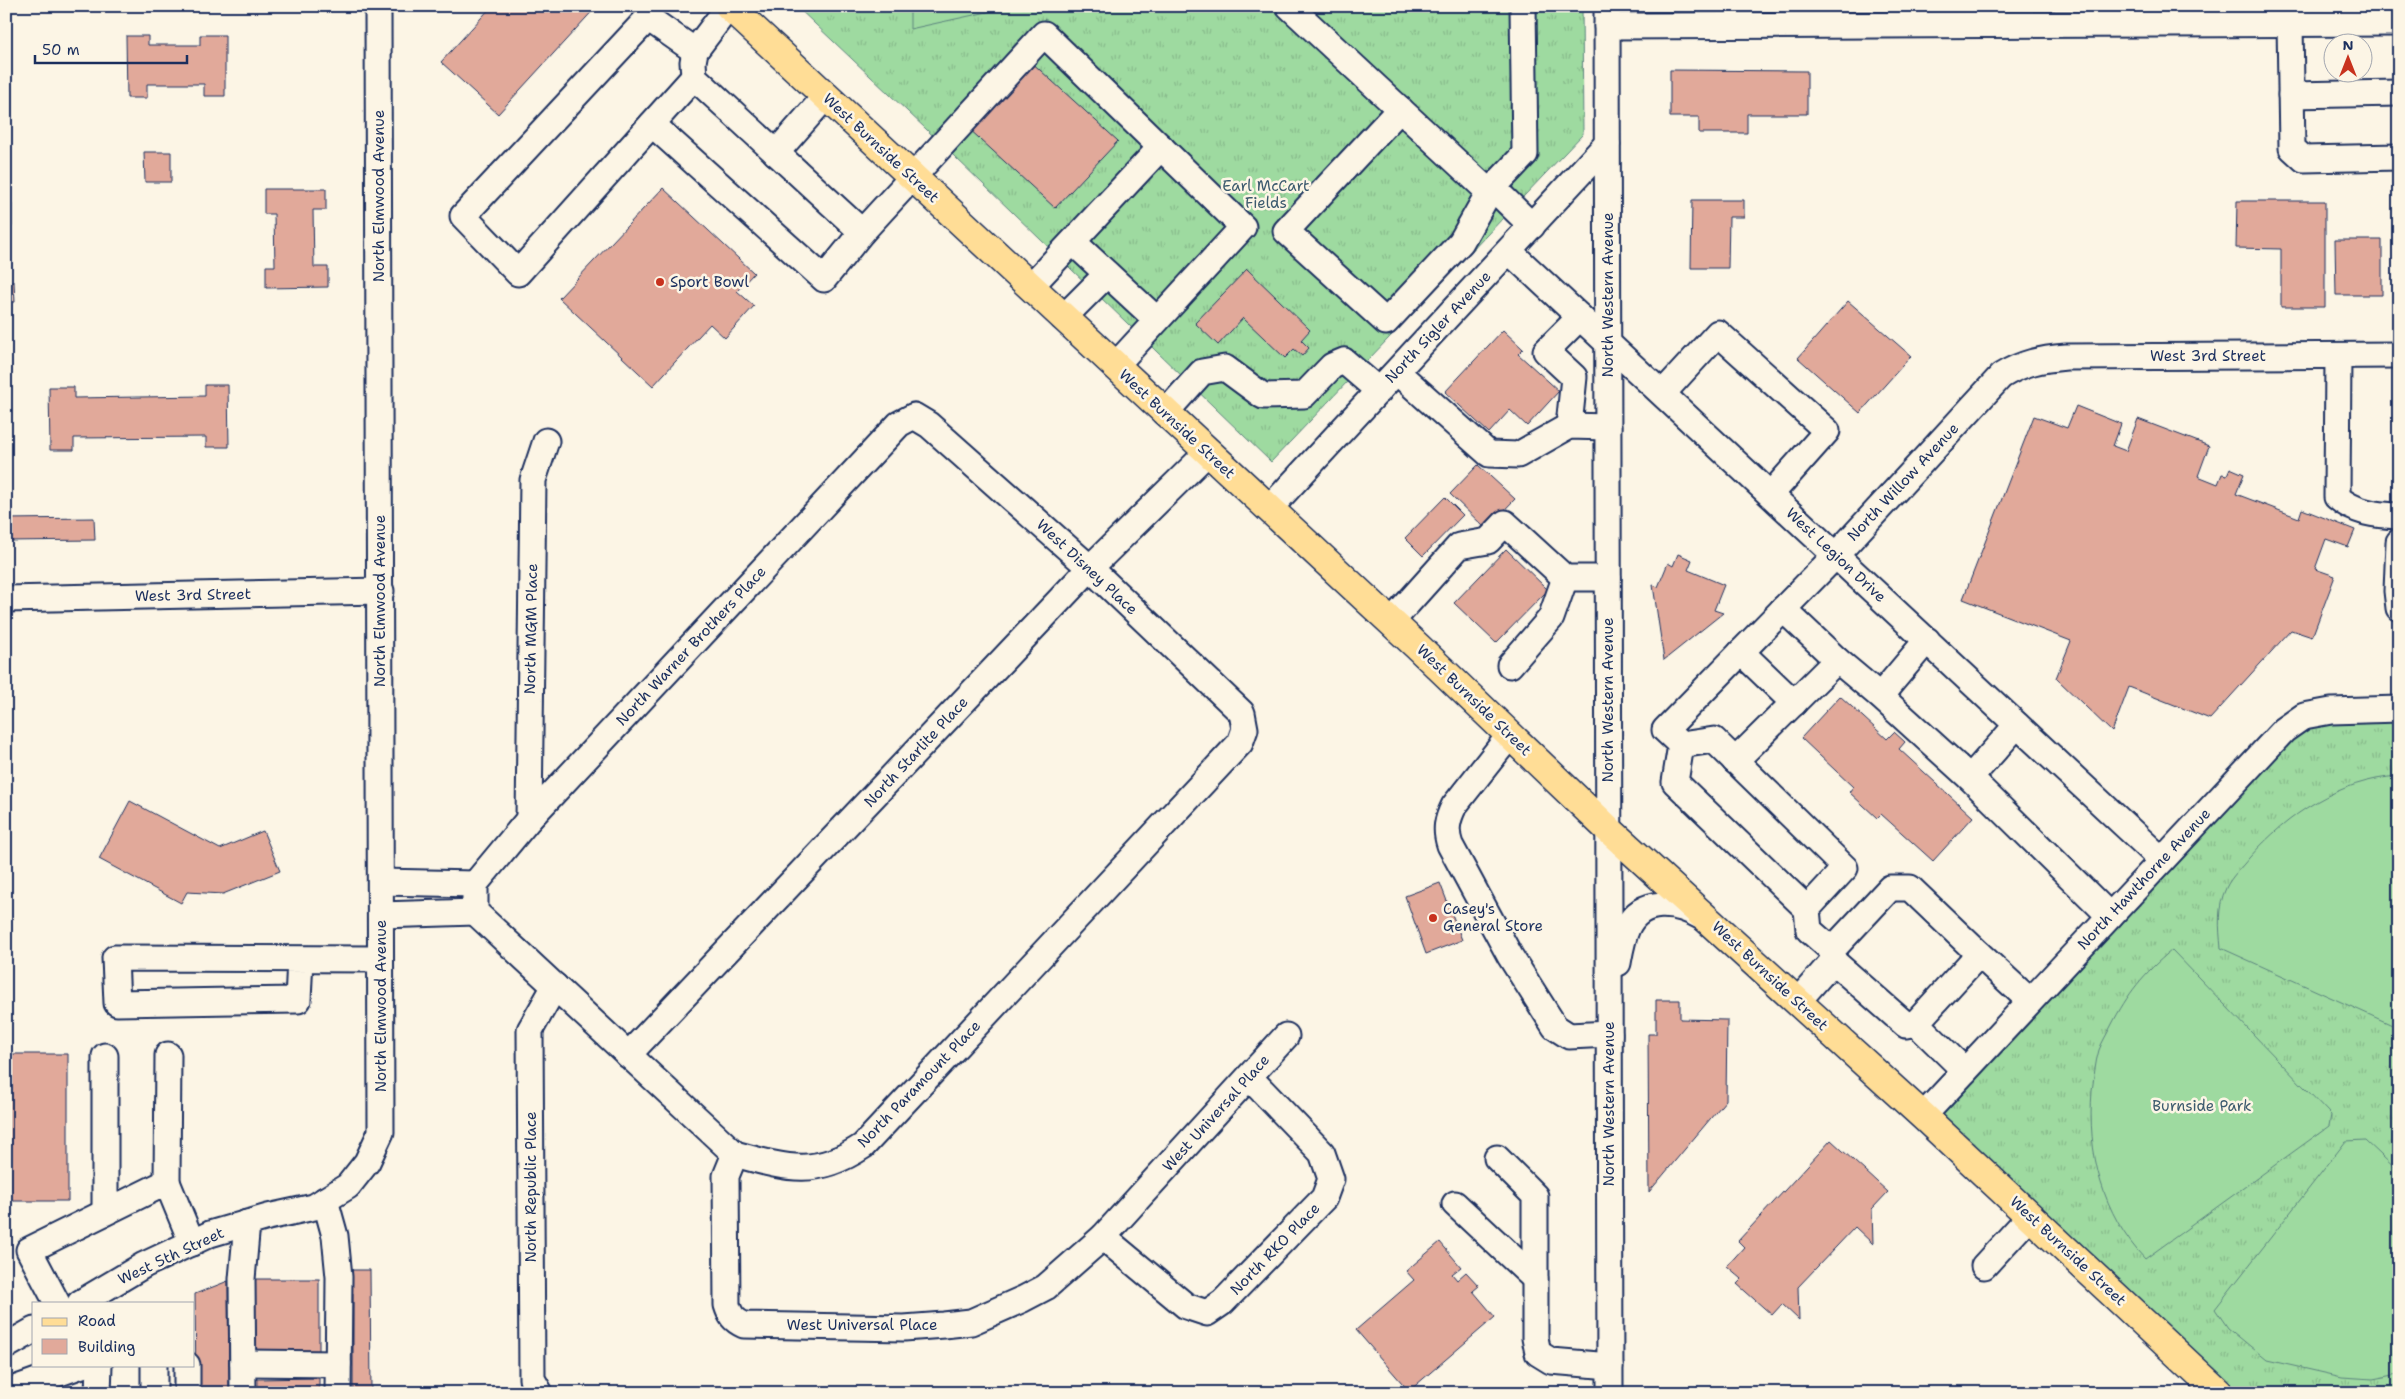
<svg xmlns="http://www.w3.org/2000/svg" width="2405" height="1399" font-family="'Shantell Sans',sans-serif">
<style>
.grass{fill:url(#grass-tufts);stroke:#5c847f}
.pitch{fill:#9edaa0;stroke:#5c847f}
.building{fill:#e1a99a;stroke:#1b2f5e}
.lines{fill:none;stroke-linecap:round;stroke-linejoin:round}
.minor-casing{stroke:#1b2f5e;stroke-width:29}
.major-casing{stroke:#1b2f5e;stroke-width:31}
.minor{stroke:#fcf5e5;stroke-width:25}
.major{stroke:#ffdd96;stroke-width:28}
.poi-dot{fill:#c8321e;stroke:#fcf5e5;stroke-width:2}
.labels{text-anchor:middle;dominant-baseline:central;stroke-width:5;stroke-linejoin:round;paint-order:stroke}
.street-label{font-size:15px;fill:#1b2f5e;stroke:#fcf5e5}
.park-label{font-size:15px;fill:#3c5a6e;stroke:#fcf5e5}
.poi-label{font-size:15px;fill:#1b2f5e;stroke:#fcf5e5;text-anchor:start}
</style>
<defs>
<pattern id="grass-tufts" width="24" height="20" patternUnits="userSpaceOnUse" patternTransform="scale(1.25)"><rect width="24" height="20" fill="#9edaa0"/><path d="M3 7l-1-3M5 7V3M7 7l1-3M15 17l-1-3M17 17v-4M19 17l1-3" fill="none" stroke="#88bb8c"/></pattern>
</defs>
<rect width="100%" height="100%" fill="#fcf5e5"/>
<filter id="ink" filterUnits="userSpaceOnUse"><feTurbulence type="fractalNoise" baseFrequency=".02" numOctaves="2"/><feDisplacementMap in="SourceGraphic" scale="10" xChannelSelector="R" yChannelSelector="G"/><feConvolveMatrix kernelMatrix="1 2 1 2 8 2 1 2 1" color-interpolation-filters="sRGB"/></filter>
<g filter="url(#ink)">
<g class="grass">
<path d="M 796,6 L 1582,6 L 1583,134 L 1271,462 L 926,129 Z"/>
<path d="M 2399,709 L 2399,1393 L 2219,1393 L 1923,1116 L 2284,730 Z"/>
</g>
<g class="pitch">
<path d="M 910,6 L 1004,6 L 992,11 L 910,29 Z"/>
<path d="M 2399,776 L 2399,1028 L 2221,948 C 2219,928 2217,907 2226,888 C 2231,877 2242,867 2249,858 C 2288,814 2339,780 2399,776 Z"/>
<path d="M 2172,950 L 2331,1115 L 2329,1126 L 2145,1259 C 2102,1214 2087,1152 2092,1091 C 2094,1078 2095,1063 2099,1050 C 2102,1042 2107,1034 2111,1026 C 2128,993 2143,974 2172,950 Z"/>
<path d="M 2365,1140 L 2399,1172 L 2399,1374 L 2373,1379 L 2342,1377 L 2267,1360 L 2228,1328 L 2215,1309 L 2346,1141 Z"/>
</g>
<g class="building">
<path d="M 492,6 L 597,6 L 498,114 L 441,62 Z"/>
<path d="M 200,35 L 225,35 L 225,96 L 204,96 L 204,84 L 147,84 L 147,98 L 127,98 L 126,36 L 148,36 L 148,45 L 200,45 Z"/>
<path d="M 1029,60 L 1118,141 L 1055,208 L 967,127 Z"/>
<path d="M 1670,70 L 1807,71 L 1807,114 L 1747,114 L 1747,133 L 1699,133 L 1699,117 L 1670,117 Z"/>
<path d="M 144,152 L 171,152 L 171,182 L 145,182 Z"/>
<path d="M 663,188 L 754,273 L 737,291 L 754,306 L 725,338 L 710,324 L 653,386 L 559,298 Z"/>
<path d="M 264,189 L 326,189 L 326,210 L 313,210 L 314,267 L 328,267 L 328,287 L 266,288 L 266,266 L 275,266 L 274,214 L 264,214 Z"/>
<path d="M 1692,200 L 1744,200 L 1744,217 L 1729,217 L 1728,268 L 1691,268 Z"/>
<path d="M 2237,201 L 2325,201 L 2325,307 L 2281,307 L 2281,249 L 2236,248 Z"/>
<rect x="6" y="204" width="6" height="22"/>
<path d="M 2335,240 L 2382,240 L 2382,295 L 2336,295 Z"/>
<path d="M 1247,269 L 1310,330 L 1301,340 L 1309,348 L 1302,356 L 1294,349 L 1285,358 L 1243,318 L 1218,345 L 1195,323 Z"/>
<path d="M 6,282 L 14,282 L 15,302 L 6,303 Z"/>
<path d="M 1848,301 L 1911,356 L 1860,413 L 1798,358 Z"/>
<path d="M 1503,330 L 1523,349 L 1518,354 L 1559,391 L 1527,426 L 1510,410 L 1489,433 L 1445,392 Z"/>
<path d="M 205,385 L 228,385 L 229,447 L 206,447 L 206,437 L 74,438 L 74,450 L 50,450 L 49,387 L 74,387 L 74,398 L 205,396 Z"/>
<path d="M 2076,406 L 2121,424 L 2113,446 L 2126,451 L 2138,419 L 2209,446 L 2198,476 L 2218,484 L 2222,474 L 2227,475 L 2230,468 L 2244,474 L 2236,494 L 2299,518 L 2302,509 L 2355,530 L 2348,547 L 2326,539 L 2315,569 L 2335,576 L 2312,637 L 2291,630 L 2210,719 L 2129,687 L 2112,732 L 2056,678 L 2071,641 L 1963,599 L 2034,416 L 2067,428 Z"/>
<path d="M 1478,465 L 1515,499 L 1486,529 L 1450,494 Z"/>
<path d="M 1445,497 L 1463,515 L 1423,556 L 1405,538 Z"/>
<path d="M 94,518 L 95,540 L 6,541 L 6,519 Z"/>
<path d="M 1506,549 L 1548,590 L 1496,643 L 1454,603 Z"/>
<path d="M 1678,554 L 1692,560 L 1688,570 L 1724,585 L 1714,610 L 1723,613 L 1664,660 L 1653,585 L 1658,587 L 1668,563 L 1673,566 Z"/>
<path d="M 1840,696 L 1887,739 L 1894,732 L 1905,742 L 1899,749 L 1973,817 L 1933,861 L 1881,814 L 1877,818 L 1849,792 L 1853,787 L 1801,738 Z"/>
<path d="M 130,801 L 220,849 L 263,831 L 280,871 L 223,894 L 187,892 L 181,903 L 99,859 Z"/>
<path d="M 1440,883 L 1462,940 L 1426,954 L 1405,896 Z"/>
<path d="M 1656,1000 L 1680,1000 L 1680,1019 L 1727,1020 L 1726,1100 L 1649,1192 L 1648,1034 L 1656,1034 Z"/>
<path d="M 8,1054 L 68,1054 L 68,1201 L 9,1201 Z"/>
<path d="M 1831,1140 L 1888,1192 L 1872,1209 L 1873,1244 L 1855,1227 L 1798,1287 L 1799,1320 L 1782,1304 L 1772,1315 L 1737,1284 L 1742,1279 L 1727,1266 L 1744,1247 L 1738,1241 Z"/>
<path d="M 1440,1242 L 1461,1267 L 1452,1274 L 1457,1280 L 1466,1272 L 1479,1286 L 1473,1291 L 1495,1317 L 1409,1391 L 1356,1330 L 1414,1280 L 1406,1271 Z"/>
<path d="M 345,1270 L 370,1270 L 371,1393 L 353,1393 L 353,1293 L 345,1293 Z"/>
<rect x="254" y="1279" width="65" height="74"/>
<path d="M 228,1281 L 229,1393 L 196,1393 L 195,1294 Z"/>
<path d="M 319,1378 L 319,1393 L 256,1393 L 256,1379 Z"/>
<rect x="41" y="1388" width="45" height="5"/>
</g>
<g class="lines">
<g class="minor-casing">
<g id="minor">
<path d="M 729,6 L 695,51 L 693,62 L 694,77 L 862,232 L 1044,34 L 1243,227 L 1115,366"/>
<path d="M 1289,6 L 1489,192 L 1525,154 L 1523,6"/>
<path d="M 1607,6 L 1610,1393"/>
<path d="M 2290,23 L 2292,148 L 2304,159 L 2399,157"/>
<path d="M 1607,26 L 2399,23"/>
<path d="M 694,77 L 518,273 L 463,216 L 648,18 L 695,51"/>
<path d="M 2291,95 L 2399,93"/>
<path d="M 1400,109 L 1286,231 L 1386,322 L 1461,242 L 1489,192"/>
<path d="M 652,124 L 824,279 L 862,232"/>
<path d="M 776,153 L 825,97"/>
<path d="M 1493,188 L 1532,226"/>
<path d="M 1073,242 L 1157,320"/>
<path d="M 1509,251 L 2162,860"/>
<path d="M 1030,287 L 1161,147"/>
<path d="M 1063,318 L 1107,274"/>
<path d="M 2338,356 L 2337,497 C 2355,513 2376,515 2399,516"/>
<path d="M 1397,372 L 1489,454 L 1518,455 L 1569,426 L 1608,427"/>
<path d="M 1663,393 L 1718,333 L 1827,431 L 1771,494"/>
<path d="M 1165,413 L 1202,372 L 1225,368 L 1263,396 L 1304,395 L 1332,366 L 1344,361 L 1379,391"/>
<path d="M 914,416 L 929,425 L 1090,568 L 1242,713 L 1245,729 L 1240,743 L 863,1146 C 815,1178 786,1168 735,1154 L 475,912 L 475,884 L 529,819 L 899,424 Z"/>
<path d="M 1569,426 L 1574,377 L 1546,351 L 1580,317"/>
<path d="M 1269,509 L 1607,144"/>
<path d="M 2399,542 L 2397,591 L 2399,608"/>
<path d="M 6,599 L 381,591"/>
<path d="M 1391,622 L 1459,546 L 1488,541 L 1505,523 L 1565,578 L 1608,578"/>
<path d="M 1741,652 L 1794,703"/>
<path d="M 1837,660 L 1880,696 L 1927,640"/>
<path d="M 1510,665 L 1551,618 L 1565,578"/>
<path d="M 1880,696 L 1970,778 L 2110,916"/>
<path d="M 1510,735 L 1454,806 C 1447,820 1445,830 1450,845 L 1510,956 L 1555,1027 L 1569,1036 L 1609,1034"/>
<path d="M 1714,740 L 1845,868 L 1807,909 L 1675,782 L 1681,745 Z"/>
<path d="M 1681,745 L 1665,730 L 1836,555 L 2001,376 C 2022,363 2041,359 2066,357 L 2399,355"/>
<path d="M 1735,761 L 1837,660 L 1783,609"/>
<path d="M 1970,778 L 2017,725"/>
<path d="M 529,819 L 533,480 L 546,441"/>
<path d="M 381,882 L 475,884"/>
<path d="M 1807,909 L 1809,930 L 1832,950"/>
<path d="M 381,915 L 475,912"/>
<path d="M 300,959 L 298,1000 L 117,1003 L 115,958 L 380,959"/>
<path d="M 1833,961 L 1832,950 L 1890,888 L 1910,888 L 1979,954"/>
<path d="M 1618,963 C 1620,952 1622,939 1627,928 C 1641,897 1677,902 1702,917"/>
<path d="M 1798,1001 L 1833,961 L 1906,1025 L 1916,1023"/>
<path d="M 628,1055 L 1090,568 L 1208,452"/>
<path d="M 105,1056 L 105,1212"/>
<path d="M 1965,1071 L 1916,1023 L 1979,954 L 2030,1001"/>
<path d="M 1923,1116 L 2284,730 L 2304,716 L 2331,711 L 2399,709"/>
<path d="M 735,1154 L 726,1176 L 727,1305 C 730,1315 733,1320 744,1325 L 904,1328 L 944,1325 L 971,1322 L 1023,1299 L 1046,1287 L 1103,1237 L 1286,1036"/>
<path d="M 1497,1158 L 1535,1196 L 1535,1338 L 1538,1353 L 1551,1361 L 1610,1366"/>
<path d="M 167,1182 L 168,1055"/>
<path d="M 325,1200 L 335,1236 L 339,1277 L 338,1393"/>
<path d="M 1455,1204 L 1535,1279"/>
<path d="M 1103,1237 L 1186,1306 L 1207,1313 L 1223,1302 L 1324,1198 L 1331,1179 L 1322,1153 L 1249,1077"/>
<path d="M 1984,1266 L 2030,1216"/>
<path d="M 57,1303 L 29,1250 L 167,1182 L 192,1243"/>
<path d="M 80,1303 L 144,1265 L 210,1234 L 268,1217 L 314,1207 L 348,1186 L 367,1162 L 381,1132 L 378,6"/>
<path d="M 6,1346 L 34,1330"/>
<path d="M 243,1363 L 338,1364"/>
<path d="M 187,1365 L 187,1393"/>
<path d="M 6,1392 L 82,1365"/>
<path d="M 98,1393 L 99,1365"/>
<path d="M 154,1393 L 154,1365"/>
<path d="M 243,1393 L 242,1279 L 247,1223"/>
<path d="M 540,1393 L 532,1379 L 530,1030 L 555,986"/>
</g>
</g>
<g class="major-casing">
<path id="major" d="M 729,6 L 1418,647 L 1608,829 L 1923,1116 L 2219,1393"/>
</g>
<use href="#minor" class="minor"/>
<use href="#major" class="major"/>
</g>
</g>
<g class="poi-dot">
<circle cx="660" cy="282" r="5"/>
<circle cx="1433" cy="918" r="5"/>
</g>
<g class="labels">
<g class="street-label">
<text transform="translate(881 148) rotate(43)">West Burnside Street</text>
<text transform="translate(379 196) rotate(-90)">North Elmwood Avenue</text>
<text transform="translate(1608 295) rotate(-90)">North Western Avenue</text>
<text transform="translate(1438 327) rotate(-47)">North Sigler Avenue</text>
<text x="2208" y="356">West 3rd Street</text>
<text transform="translate(1177 424) rotate(43)">West Burnside Street</text>
<text transform="translate(1903 482) rotate(-47)">North Willow Avenue</text>
<text transform="translate(1836 555) rotate(43)">West Legion Drive</text>
<text transform="translate(1087 567) rotate(43)">West Disney Place</text>
<text transform="translate(193 595) rotate(-1)">West 3rd Street</text>
<text transform="translate(380 601) rotate(-90)">North Elmwood Avenue</text>
<text transform="translate(531 629) rotate(-89)">North MGM Place</text>
<text transform="translate(691 646) rotate(-47)">North Warner Brothers Place</text>
<text transform="translate(1474 700) rotate(44)">West Burnside Street</text>
<text transform="translate(1608 700) rotate(-90)">North Western Avenue</text>
<text transform="translate(916 752) rotate(-47)">North Starlite Place</text>
<text transform="translate(2144 879) rotate(-47)">North Hawthorne Avenue</text>
<text transform="translate(1770 976) rotate(43)">West Burnside Street</text>
<text transform="translate(381 1006) rotate(-90)">North Elmwood Avenue</text>
<text transform="translate(919 1084) rotate(-46)">North Paramount Place</text>
<text transform="translate(1609 1104) rotate(-90)">North Western Avenue</text>
<text transform="translate(1216 1113) rotate(-48)">West Universal Place</text>
<text transform="translate(531 1187) rotate(-90)">North Republic Place</text>
<text transform="translate(1275 1249) rotate(-46)">North RKO Place</text>
<text transform="translate(2068 1251) rotate(43)">West Burnside Street</text>
<text transform="translate(171 1256) rotate(-25)">West 5th Street</text>
<text x="862" y="1325">West Universal Place</text>
</g>
<g class="park-label">
<text x="1266" y="186">Earl McCart<tspan x="1266" dy="17">Fields</tspan></text>
<text x="2202" y="1106">Burnside Park</text>
</g>
<g class="poi-label">
<text x="670" y="282">Sport Bowl</text>
<text x="1443" y="909">Casey's<tspan x="1443" dy="17">General Store</tspan></text>
</g>
</g>
<rect width="2405" height="1399" fill="none" stroke="#fcf5e5" stroke-width="25"/>
<rect x="12" y="12" width="2380" height="1374" fill="none" stroke="#1b2f5e" stroke-width="2" filter="url(#ink)"/>
<rect x="32" y="1302" width="162" height="65" fill="#fcf5e5" stroke="#a2a6af"/>
<rect x="42" y="1318" width="25" height="8" fill="#ffdd96" stroke="#a2a6af"/>
<text x="78" y="1326" font-size="15" fill="#1b2f5e">Road</text>
<rect x="42" y="1339" width="25" height="15" fill="#e1a99a" stroke="#a2a6af"/>
<text x="78" y="1352" font-size="15" fill="#1b2f5e">Building</text>
<g transform="translate(2348 58)"><circle r="24" fill="#fcf5e5" stroke="#a2a6af"/>
<path d="M0-4L9 19L0 12L-9 19Z" fill="#c8321e"/>
<text y="-8" font-size="14" font-weight="bold" text-anchor="middle" fill="#1b2f5e">N</text>
</g>
<path d="M35 55v8h152v-8" fill="none" stroke="#1b2f5e" stroke-width="2.5"/>
<text x="42" y="55" font-size="15" fill="#1b2f5e" stroke="#fcf5e5" stroke-width="4" paint-order="stroke">50 m</text>
</svg>
